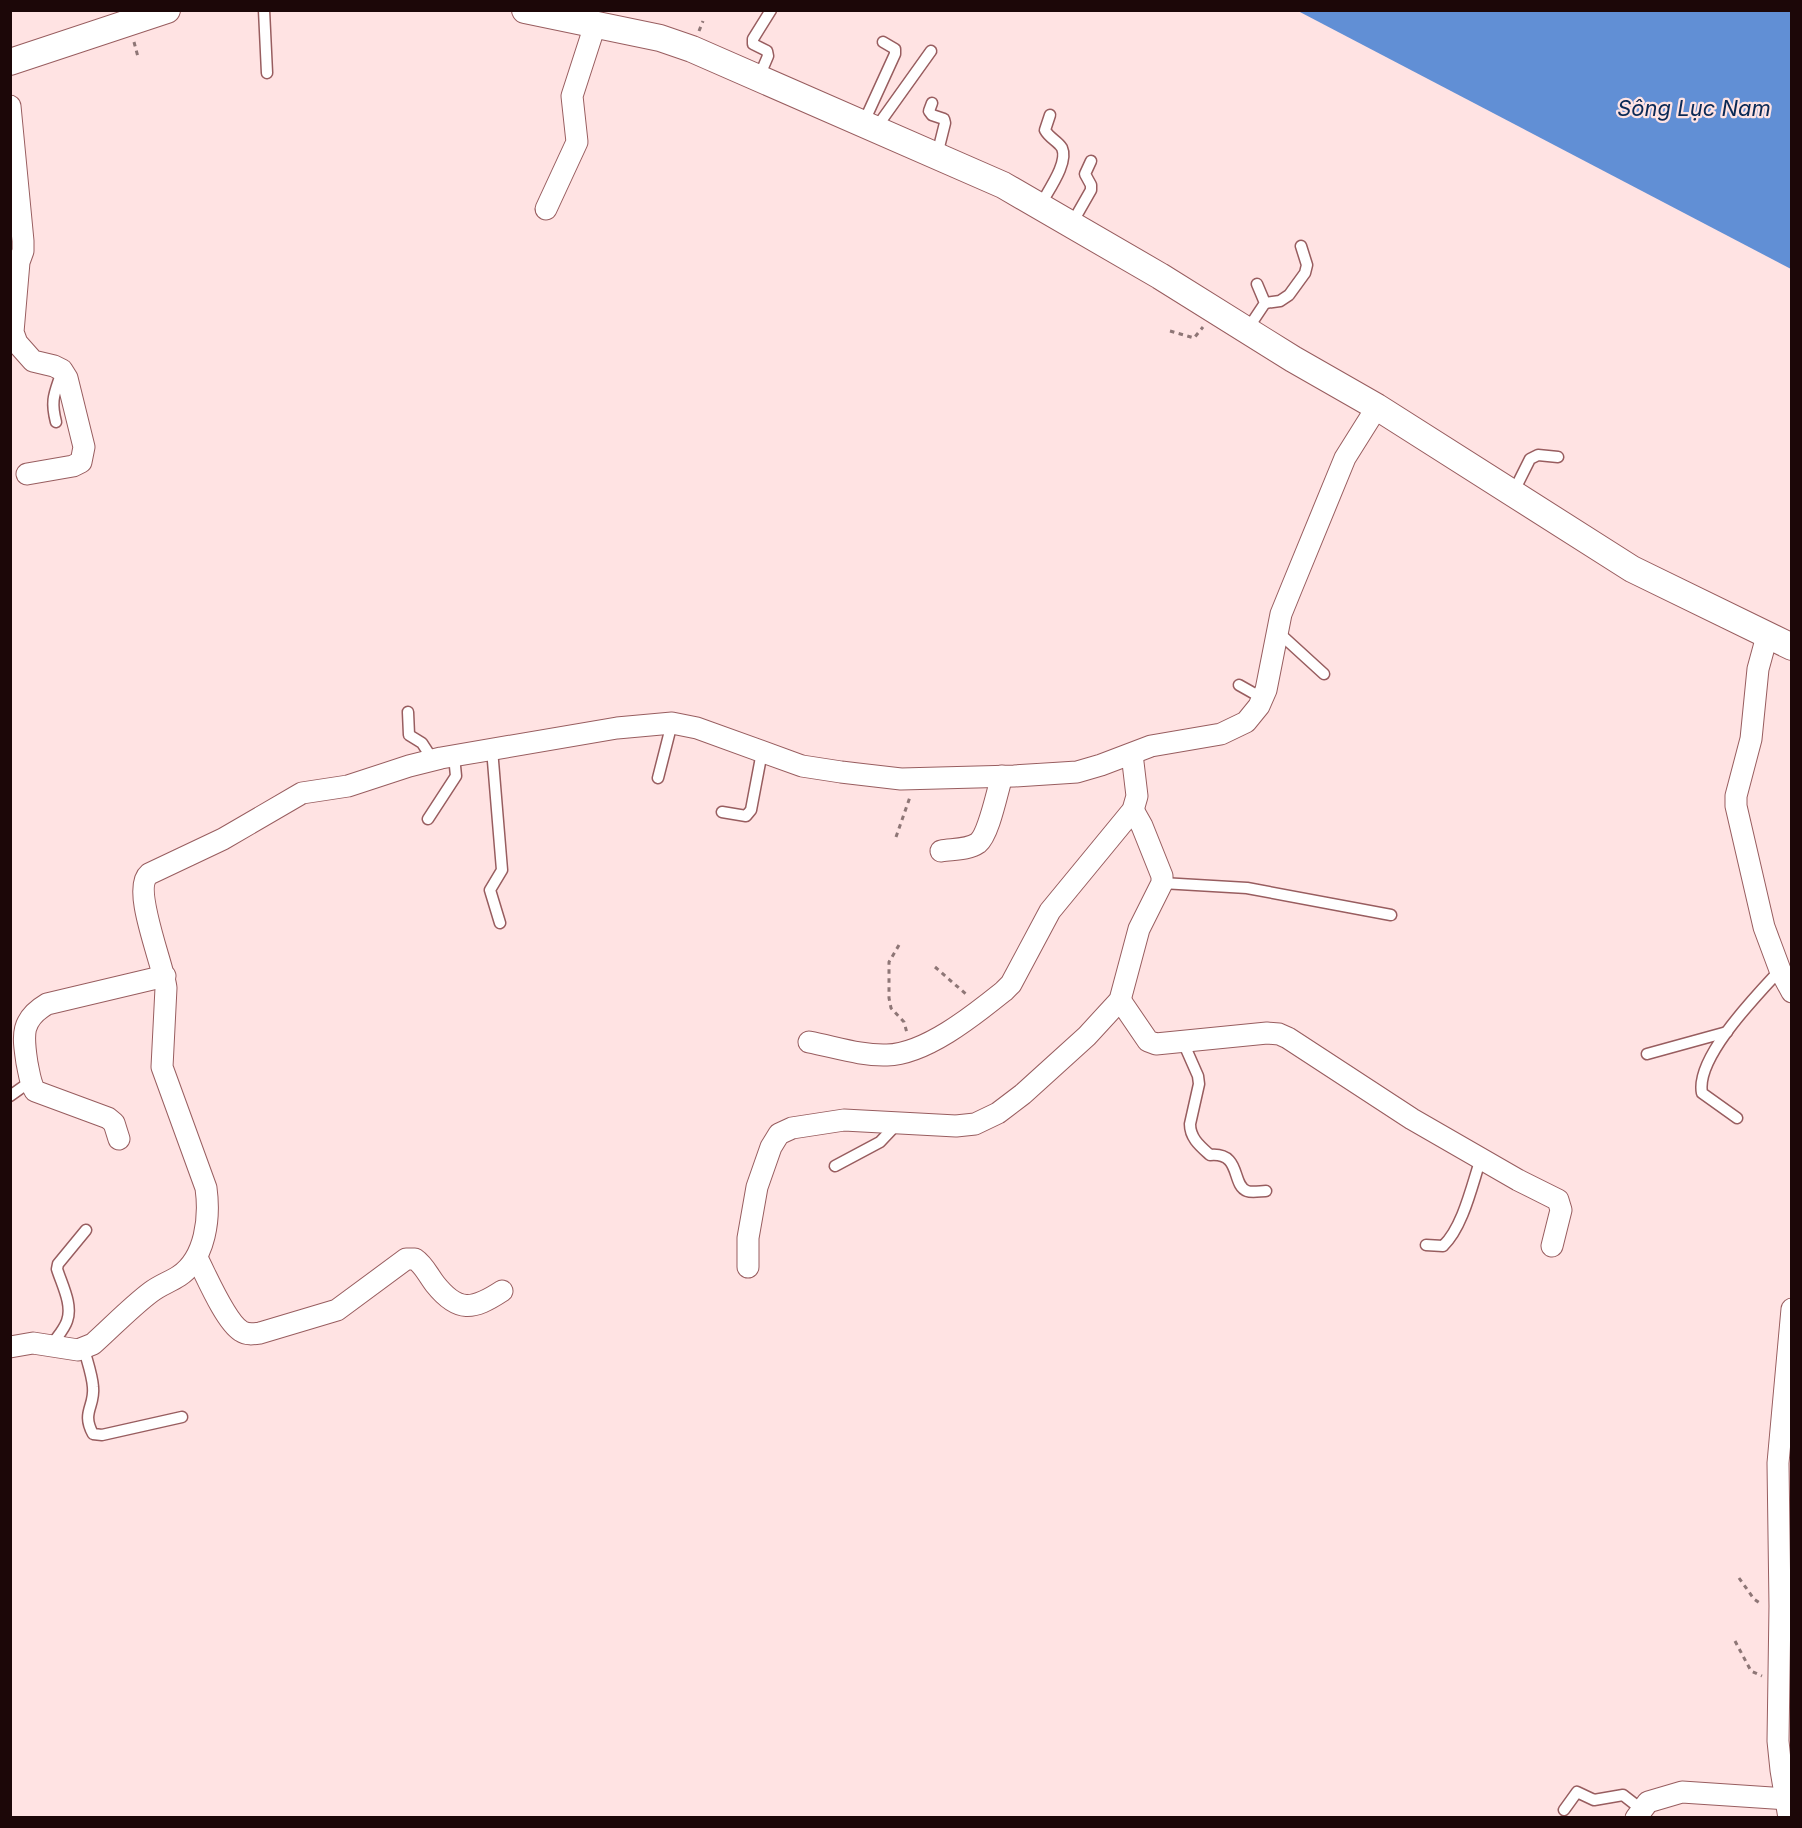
<svg xmlns="http://www.w3.org/2000/svg" width="1802" height="1828" font-family="Inter,sans-serif">
<style>
.water{fill:#618fd5}
.lines{fill:none;stroke-linecap:round;stroke-linejoin:round}
.service-casing{stroke:#985d5f;stroke-width:13}
.minor-casing{stroke:#985d5f;stroke-width:23}
.tertiary-casing{stroke:#985d5f;stroke-width:28}
.path{stroke:#8e7676;stroke-width:3;stroke-dasharray:4.5 4.5;stroke-linecap:butt}
.service{stroke:#fff;stroke-width:10}
.minor{stroke:#fff;stroke-width:21}
.tertiary{stroke:#fff;stroke-width:26}
.labels{text-anchor:middle;dominant-baseline:central;stroke-width:4.5;stroke-linejoin:round;paint-order:stroke}
.water-label{font-size:22px;font-style:italic;fill:#0a2955;stroke:#ffe3e3}
</style>
<rect width="100%" height="100%" fill="#ffe3e3"/>
<path class="water" d="M 1298,11 L 1791,11 L 1791,269 Z"/>
<g class="lines">
<g class="service-casing">
<g id="service">
<path d="M 264,10 L 267,73"/>
<path d="M 759,77 L 768,56 L 767,51 L 753,44 L 753,39 L 771,10"/>
<path d="M 932,103 L 929,111 L 932,115 L 944,119 L 945,123 L 937,155"/>
<path d="M 863,124 L 895,54 L 895,49 L 883,42"/>
<path d="M 876,128 L 931,51"/>
<path d="M 1040,206 C 1047,192 1069,163 1062,148 C 1058,141 1049,138 1045,130 L 1050,115"/>
<path d="M 1071,225 L 1091,190 L 1091,185 L 1085,174 L 1091,161"/>
<path d="M 1265,303 L 1280,301 L 1289,295 L 1305,273 L 1307,265 L 1301,246"/>
<path d="M 1247,330 L 1265,303 L 1257,284"/>
<path d="M 56,422 C 50,399 55,393 62,371"/>
<path d="M 1513,493 L 1530,459 L 1538,455 L 1558,457"/>
<path d="M 1278,632 L 1324,674"/>
<path d="M 1239,685 L 1262,698"/>
<path d="M 408,712 L 409,735 L 422,743 L 433,760"/>
<path d="M 492,749 L 502,870 L 490,890 L 500,923"/>
<path d="M 658,778 L 672,723"/>
<path d="M 722,812 L 746,816 L 751,810 L 762,752"/>
<path d="M 428,819 L 456,776 L 454,756"/>
<path d="M 1162,883 L 1247,888 L 1391,915"/>
<path d="M 1183,1042 L 1198,1076 L 1199,1084 L 1190,1124 C 1190,1138 1200,1146 1210,1155 C 1242,1152 1231,1185 1247,1191 C 1252,1193 1261,1191 1266,1191"/>
<path d="M 1647,1054 L 1727,1032"/>
<path d="M 10,1096 L 31,1081"/>
<path d="M 1737,1118 L 1702,1093 C 1695,1058 1757,995 1780,970"/>
<path d="M 835,1166 L 880,1142 L 897,1124"/>
<path d="M 1426,1245 L 1443,1246 C 1463,1227 1472,1185 1481,1158"/>
<path d="M 51,1346 C 56,1338 64,1330 67,1321 C 73,1305 62,1285 57,1269 L 58,1264 L 86,1230"/>
<path d="M 84,1349 C 87,1361 92,1374 93,1387 C 95,1407 81,1412 93,1434 L 102,1435 L 182,1417"/>
<path d="M 1564,1810 L 1577,1792 L 1594,1800 L 1623,1795 L 1641,1809"/>
</g>
</g>
<g class="minor-casing">
<g id="minor">
<path d="M 10,106 L 23,241 L 23,251 L 19,262 L 13,332 L 17,343 L 33,361 L 54,366 L 62,370 L 67,378 L 84,447 L 81,462 L 73,466 L 27,474"/>
<path d="M 546,209 L 577,142 L 572,96 L 595,25"/>
<path d="M 1767,636 L 1758,669 L 1751,739 L 1736,796 L 1736,806 L 1764,927 L 1780,970 L 1792,992"/>
<path d="M 941,851 C 952,849 968,850 978,843 C 989,834 997,792 1002,776"/>
<path d="M 1120,1000 L 1148,1041 L 1156,1044 L 1267,1033 L 1279,1034 L 1288,1038 L 1412,1119 L 1518,1180 L 1558,1200 L 1561,1210 L 1552,1246"/>
<path d="M 809,1042 C 835,1047 862,1056 887,1055 C 926,1054 974,1015 1004,991 L 1011,984 L 1050,911 L 1133,810 L 1137,796 L 1132,754"/>
<path d="M 119,1139 L 114,1123 L 108,1118 L 35,1091 C 30,1083 29,1072 27,1063 C 23,1036 20,1020 47,1004 L 165,976"/>
<path d="M 197,1258 C 206,1275 225,1321 241,1331 C 247,1335 253,1334 260,1333 L 337,1310 L 406,1259 L 415,1259 C 424,1265 428,1275 435,1284 C 458,1313 473,1310 502,1291"/>
<path d="M 748,1267 L 748,1238 L 757,1187 L 771,1147 L 779,1134 L 792,1128 L 844,1120 L 956,1126 L 975,1124 L 998,1113 L 1023,1094 L 1087,1036 L 1120,1000 L 1139,929 L 1162,883 L 1162,876 L 1142,826 L 1133,810"/>
<path d="M 10,1347 L 33,1343 L 78,1350 L 93,1344 C 112,1327 131,1307 151,1292 C 160,1285 170,1282 179,1276 C 206,1258 210,1217 206,1188 L 162,1067 L 166,988 C 164,966 131,889 149,874 L 223,839 L 302,793 L 348,786 L 409,766 L 441,758 L 617,728 L 672,723 L 697,728 L 802,766 L 841,772 L 901,779 L 1014,776 L 1077,772 L 1101,765 L 1151,746 L 1221,734 L 1246,722 L 1259,706 L 1266,690 L 1281,614 L 1292,587 L 1345,458 L 1377,407"/>
<path d="M 1636,1818 L 1648,1802 L 1682,1792 L 1786,1799"/>
<path d="M 1789,1818 L 1781,1770 L 1778,1741 L 1780,1606 L 1778,1463 L 1792,1309"/>
</g>
</g>
<g class="tertiary-casing">
<g id="tertiary">
<path d="M 525,10 L 660,38 L 692,49 L 1003,185 L 1160,276 L 1293,359 L 1377,407 L 1632,569 L 1792,647"/>
<path d="M 10,62 L 167,10"/>
</g>
</g>
<g class="path">
<path d="M 699,31 L 703,21"/>
<path d="M 134,42 L 138,57"/>
<path d="M 1170,331 L 1194,338 L 1203,327"/>
<path d="M 896,837 L 910,797"/>
<path d="M 899,945 L 889,962 L 889,998 L 891,1008 L 904,1022 L 907,1033"/>
<path d="M 935,967 L 967,995"/>
<path d="M 1739,1578 L 1754,1599 L 1761,1604"/>
<path d="M 1735,1641 L 1751,1671 L 1762,1676"/>
</g>
<use href="#service" class="service"/>
<use href="#minor" class="minor"/>
<use href="#tertiary" class="tertiary"/>
</g>
<g class="labels">
<g class="water-label">
<text x="1694" y="108">Sông Lục Nam</text>
</g>
</g>
<rect width="1802" height="1828" fill="none" stroke="#1c0708" stroke-width="24"/>
</svg>
